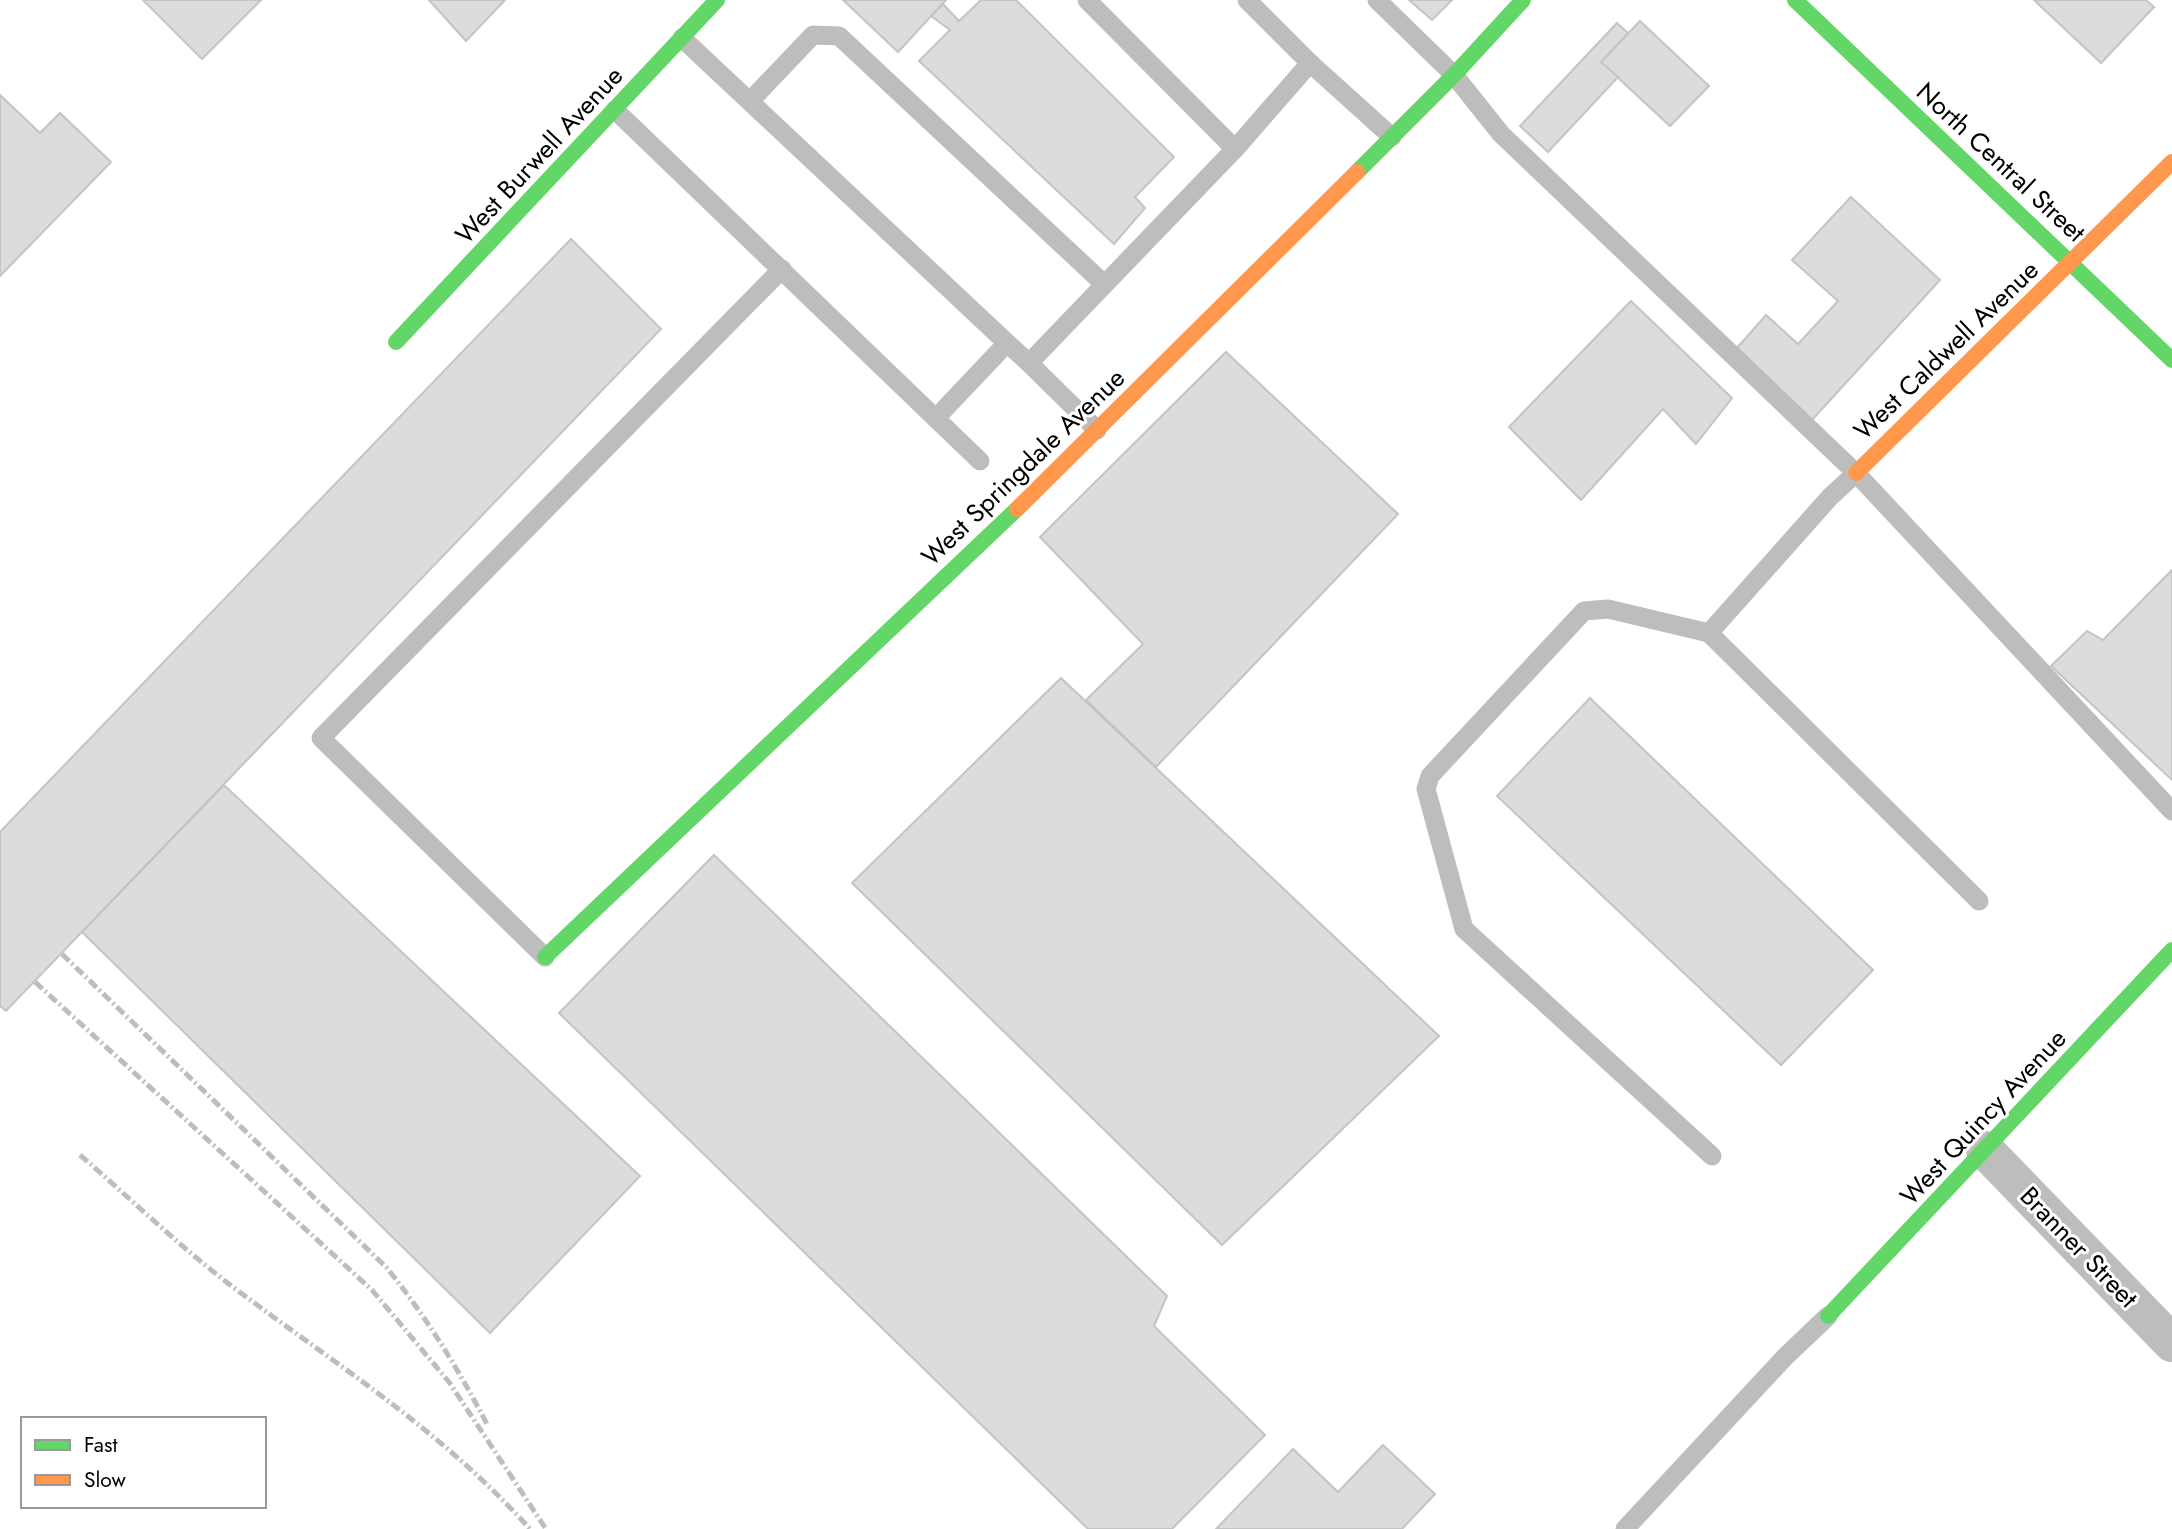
<svg xmlns="http://www.w3.org/2000/svg" width="2172" height="1529" font-family="Jost,sans-serif">
<style>
.building{fill:#dcdcdc;stroke:#c4c4c4;stroke-width:2}
.lines{fill:none;stroke-linecap:round;stroke-linejoin:round}
.lane{stroke:#bdbdbd;stroke-width:19}
.street{stroke:#bdbdbd;stroke-width:38}
.fast{stroke:#63d668;stroke-width:16}
.slow{stroke:#ff974d;stroke-width:16}
.rail{stroke:#bdbdbd;stroke-width:5;stroke-dasharray:10 3.5 2 3.5;stroke-linecap:butt}
.labels{text-anchor:middle;dominant-baseline:central;stroke-width:6;stroke-linejoin:round;paint-order:stroke}
.street-label{font-size:26px;fill:#000;stroke:#fff}
</style>
<rect width="100%" height="100%" fill="#fff"/>
<g class="building">
<path d="M 143,0 L 261,0 L 202,59 Z"/>
<path d="M 429,0 L 505,0 L 466,41 Z"/>
<path d="M 843,0 L 946,0 L 898,52 Z"/>
<path d="M 981,0 L 1016,0 L 1174,157 L 1135,197 L 1145,208 L 1114,244 L 919,61 L 950,30 L 931,16 L 943,4 L 959,21 Z"/>
<path d="M 1409,0 L 1452,0 L 1432,20 Z"/>
<path d="M 2034,0 L 2146,0 L 2154,7 L 2101,63 Z"/>
<path d="M 1640,21 L 1709,86 L 1670,126 L 1601,62 Z"/>
<path d="M 1617,23 L 1628,33 L 1601,62 L 1618,77 L 1548,152 L 1520,126 Z"/>
<path d="M 0,95 L 40,133 L 60,113 L 111,162 L 0,276 Z"/>
<path d="M 1851,197 L 1940,280 L 1811,421 L 1736,349 L 1766,315 L 1798,344 L 1838,301 L 1792,260 Z"/>
<path d="M 571,239 L 661,329 L 6,1011 L 0,1006 L 0,832 Z"/>
<path d="M 1631,301 L 1732,398 L 1696,444 L 1663,409 L 1581,500 L 1509,427 Z"/>
<path d="M 1226,352 L 1398,514 L 1156,767 L 1086,700 L 1143,644 L 1040,537 Z"/>
<path d="M 2172,570 L 2172,780 L 2051,666 L 2087,631 L 2103,640 Z"/>
<path d="M 1061,678 L 1439,1036 L 1222,1245 L 852,883 Z"/>
<path d="M 1590,698 L 1873,970 L 1781,1065 L 1497,796 Z"/>
<path d="M 224,785 L 640,1176 L 490,1333 L 82,932 Z"/>
<path d="M 714,855 L 1167,1296 L 1154,1326 L 1265,1435 L 1172,1529 L 1088,1529 L 559,1013 Z"/>
<path d="M 1383,1445 L 1435,1494 L 1402,1529 L 1216,1529 L 1293,1449 L 1338,1492 Z"/>
</g>
<g class="lines">
<g class="lane">
<path d="M 1087,0 L 1235,149"/>
<path d="M 1247,0 L 1310,63"/>
<path d="M 1377,0 L 1454,75 L 1501,134 L 1856,473 L 2172,811"/>
<path d="M 682,38 L 1007,343"/>
<path d="M 750,101 L 813,35 L 839,36 L 1104,284"/>
<path d="M 615,110 L 980,461"/>
<path d="M 1029,363 L 1097,430"/>
<path d="M 936,418 L 1007,343 L 1029,363 L 1235,149 L 1310,63 L 1392,137"/>
<path d="M 1709,633 L 1979,901"/>
<path d="M 545,957 L 321,738 L 782,269"/>
<path d="M 1712,1156 L 1464,929 L 1426,789 L 1430,776 L 1584,611 L 1608,609 L 1709,633 L 1830,497 L 1856,473"/>
<path d="M 1625,1529 L 1785,1357 L 1828,1316"/>
</g>
<path class="street" d="M 1985,1150 L 2172,1343"/>
<g class="fast">
<path d="M 1795,0 L 2172,360"/>
<path d="M 1357,172 L 1454,75 L 1523,0"/>
<path d="M 396,342 L 717,0"/>
<path d="M 545,957 L 1017,509"/>
<path d="M 1828,1316 L 2172,950"/>
</g>
<g class="slow">
<path d="M 1856,473 L 2172,162"/>
<path d="M 1017,509 L 1357,172"/>
</g>
<g class="rail">
<path d="M 62,954 L 387,1268 C 427,1318 459,1370 488,1426"/>
<path d="M 35,982 L 372,1290 L 449,1382 L 546,1529"/>
<path d="M 80,1155 C 131,1199 180,1247 233,1287 C 339,1367 440,1429 530,1529"/>
</g>
</g>
<g class="labels">
<g class="street-label">
<text transform="translate(539 155) rotate(-47)">West Burwell Avenue</text>
<text transform="translate(2001 162) rotate(43)">North Central Street</text>
<text transform="translate(1946 350) rotate(-44)">West Caldwell Avenue</text>
<text transform="translate(1023 467) rotate(-44)">West Springdale Avenue</text>
<text transform="translate(1983 1117) rotate(-47)">West Quincy Avenue</text>
<text transform="translate(2079 1247) rotate(46)">Branner Street</text>
</g>
</g>
<rect x="21" y="1417" width="245" height="91" fill="#ffffff" stroke="#999999" stroke-width="2"/>
<rect x="35" y="1440" width="35" height="10" fill="#63d668" stroke="#999999" stroke-width="2"/>
<text x="84" y="1452" font-size="21" fill="#000000">Fast</text>
<rect x="35" y="1475" width="35" height="10" fill="#ff974d" stroke="#999999" stroke-width="2"/>
<text x="84" y="1487" font-size="21" fill="#000000">Slow</text>
</svg>
